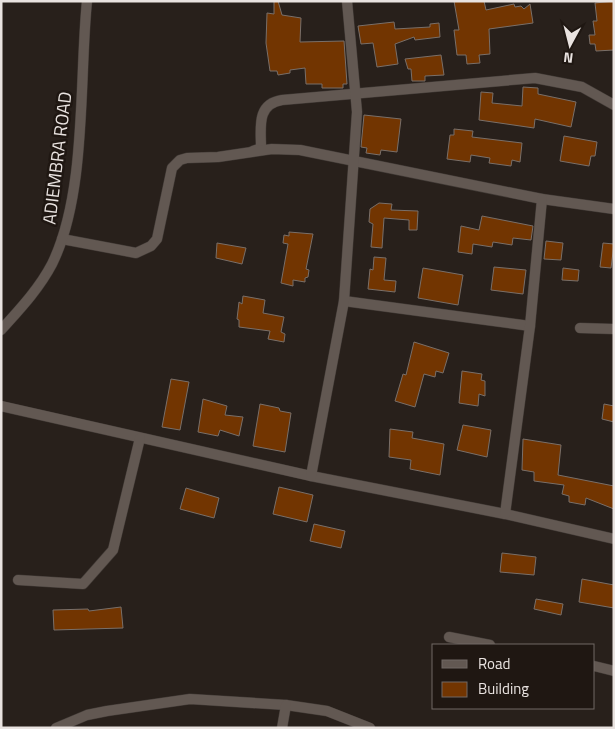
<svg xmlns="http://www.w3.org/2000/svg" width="615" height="729" font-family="'Titillium Web',sans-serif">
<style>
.building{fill:#723501;stroke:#796f69}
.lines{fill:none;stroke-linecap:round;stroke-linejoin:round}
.minor-casing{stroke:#413a36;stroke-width:11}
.minor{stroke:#625852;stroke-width:10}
.labels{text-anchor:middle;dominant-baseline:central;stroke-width:5;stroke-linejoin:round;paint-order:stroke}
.street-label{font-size:18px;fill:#e9e3e0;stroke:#1f1712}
</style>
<rect width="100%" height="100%" fill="#28201b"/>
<g class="building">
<path d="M 274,1 L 278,1 L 282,15 L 301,18 L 300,42 L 344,41 L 347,84 L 343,84 L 343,88 L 322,88 L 322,84 L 306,84 L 305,68 L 290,70 L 290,73 L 278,75 L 277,71 L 270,71 L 266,43 L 267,13 L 274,14 Z"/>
<path d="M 454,1 L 484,1 L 486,10 L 514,4 L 515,7 L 521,6 L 524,9 L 530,4 L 533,23 L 489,29 L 490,54 L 479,55 L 480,63 L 467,64 L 466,55 L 457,55 L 454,30 L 459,30 Z"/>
<path d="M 614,1 L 614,50 L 596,51 L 595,44 L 590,44 L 589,35 L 595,35 L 593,21 L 597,21 L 595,3 Z"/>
<path d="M 394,22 L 395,29 L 430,27 L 430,24 L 439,23 L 440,37 L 415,40 L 414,37 L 395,44 L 398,64 L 377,67 L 373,43 L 361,44 L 358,26 Z"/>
<path d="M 441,55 L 444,75 L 425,76 L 425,81 L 412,81 L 411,69 L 408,69 L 405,59 Z"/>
<path d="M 523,87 L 538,88 L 538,94 L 576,102 L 571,127 L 535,119 L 534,128 L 479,120 L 481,92 L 493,93 L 492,103 L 522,106 Z"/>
<path d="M 364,115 L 401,119 L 397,152 L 381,150 L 380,155 L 366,153 L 367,148 L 361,147 Z"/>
<path d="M 454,129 L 473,131 L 472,137 L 522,143 L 520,162 L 512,160 L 511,166 L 489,163 L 490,158 L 471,155 L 470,162 L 447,159 L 450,135 L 454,135 Z"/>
<path d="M 564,136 L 597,142 L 595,156 L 591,156 L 589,166 L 560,161 Z"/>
<path d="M 379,203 L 392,204 L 391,210 L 418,211 L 417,230 L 409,230 L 409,220 L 384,218 L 382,248 L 371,247 L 373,224 L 369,222 L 370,209 Z"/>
<path d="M 482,216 L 533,226 L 531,240 L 513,238 L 512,245 L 493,242 L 492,247 L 473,244 L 472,254 L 458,252 L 461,226 L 479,230 Z"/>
<path d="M 289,232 L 313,234 L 306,269 L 309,270 L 308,277 L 305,278 L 305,282 L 293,280 L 293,286 L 281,283 L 288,244 L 283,243 L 284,235 L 289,236 Z"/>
<path d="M 546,241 L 563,243 L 561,260 L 544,259 Z"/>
<path d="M 217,243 L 246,248 L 242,264 L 216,258 Z"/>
<path d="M 603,243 L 614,244 L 611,268 L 600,267 Z"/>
<path d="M 374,257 L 386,258 L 384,280 L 396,281 L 395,292 L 368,289 L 370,269 L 373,270 Z"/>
<path d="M 494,267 L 526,270 L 523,294 L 491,290 Z"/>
<path d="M 423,268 L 463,275 L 458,305 L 418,298 Z"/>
<path d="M 563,268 L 579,270 L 578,281 L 562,280 Z"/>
<path d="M 243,296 L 265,300 L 263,313 L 284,317 L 281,332 L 285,334 L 284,342 L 268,339 L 270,331 L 239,327 L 239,320 L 237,319 L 239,302 L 242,304 Z"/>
<path d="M 414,342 L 449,353 L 443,373 L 436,371 L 435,377 L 424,374 L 415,407 L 395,401 L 403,374 L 406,375 Z"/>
<path d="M 462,371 L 482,374 L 481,380 L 485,381 L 485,396 L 479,394 L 478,406 L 459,403 Z"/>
<path d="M 171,379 L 189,382 L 180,430 L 162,427 Z"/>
<path d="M 203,399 L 227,406 L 225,415 L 243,417 L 239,436 L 220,430 L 218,436 L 198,432 Z"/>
<path d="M 260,404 L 279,408 L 280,411 L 291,413 L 285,452 L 253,446 Z"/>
<path d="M 604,404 L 614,406 L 614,422 L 602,419 Z"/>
<path d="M 463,425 L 491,430 L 487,457 L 457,450 Z"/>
<path d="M 390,429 L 413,432 L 412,438 L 444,444 L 440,475 L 410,469 L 411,460 L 389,457 Z"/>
<path d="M 523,439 L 561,445 L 558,475 L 614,486 L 614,509 L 586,498 L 585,505 L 569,502 L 569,496 L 562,494 L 564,485 L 534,481 L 534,472 L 522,470 Z"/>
<path d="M 279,487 L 313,495 L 307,522 L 273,514 Z"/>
<path d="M 186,488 L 219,498 L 214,518 L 180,509 Z"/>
<path d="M 314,524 L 345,531 L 341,548 L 310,541 Z"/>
<path d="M 502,553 L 536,557 L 534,575 L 500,572 Z"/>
<path d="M 582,579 L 614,585 L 614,608 L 579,602 Z"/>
<path d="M 536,599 L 563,604 L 561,615 L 534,609 Z"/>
<path d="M 121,607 L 123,628 L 54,630 L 53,610 L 88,609 L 89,611 Z"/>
</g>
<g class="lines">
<g class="minor-casing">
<g id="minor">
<path d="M 253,151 L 261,148 C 261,128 256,104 282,100 L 535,78 L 582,87 L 614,105"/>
<path d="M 62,239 L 136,253 L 151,246 L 157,239 L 172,168 L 180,160 L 187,158 L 218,157 L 272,149 L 300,150 L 542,199 L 614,209"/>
<path d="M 344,301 L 530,326"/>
<path d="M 580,328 L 614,329"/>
<path d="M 1,330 C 19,310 39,289 52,264 C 87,193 79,80 87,1"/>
<path d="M 1,406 L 311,476 L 505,514 L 614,539"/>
<path d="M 311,476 L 344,301 L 357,112 L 347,1"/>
<path d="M 505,514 L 530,326 L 542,199"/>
<path d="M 18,580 L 83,584 L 113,550 L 140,438"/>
<path d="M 449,637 L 490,645"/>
<path d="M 594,666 L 614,671"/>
<path d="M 56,728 L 87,715 L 107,711 L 190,699 L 286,705 L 327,711 L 370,728"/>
<path d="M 282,728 L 286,705"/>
</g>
</g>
<use href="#minor" class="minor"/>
</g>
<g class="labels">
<g class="street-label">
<text transform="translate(57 158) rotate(-83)">ADIEMBRA ROAD</text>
</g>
</g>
<rect width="615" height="729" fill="none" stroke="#e9e3e0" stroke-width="5"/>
<rect x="432" y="644" width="162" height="65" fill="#1f1712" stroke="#706964"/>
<rect x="442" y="660" width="25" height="8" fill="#625852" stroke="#706964"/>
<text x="478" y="669" font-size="15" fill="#e9e3e0">Road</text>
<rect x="442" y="682" width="25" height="15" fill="#723501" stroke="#706964"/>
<text x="478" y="694" font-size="15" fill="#e9e3e0">Building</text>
<g transform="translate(570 45) rotate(187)" stroke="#1f1712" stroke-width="4" paint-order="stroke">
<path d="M0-4L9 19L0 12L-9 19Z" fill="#e9e3e0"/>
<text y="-8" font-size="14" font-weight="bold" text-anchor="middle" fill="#e9e3e0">N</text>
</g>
</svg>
